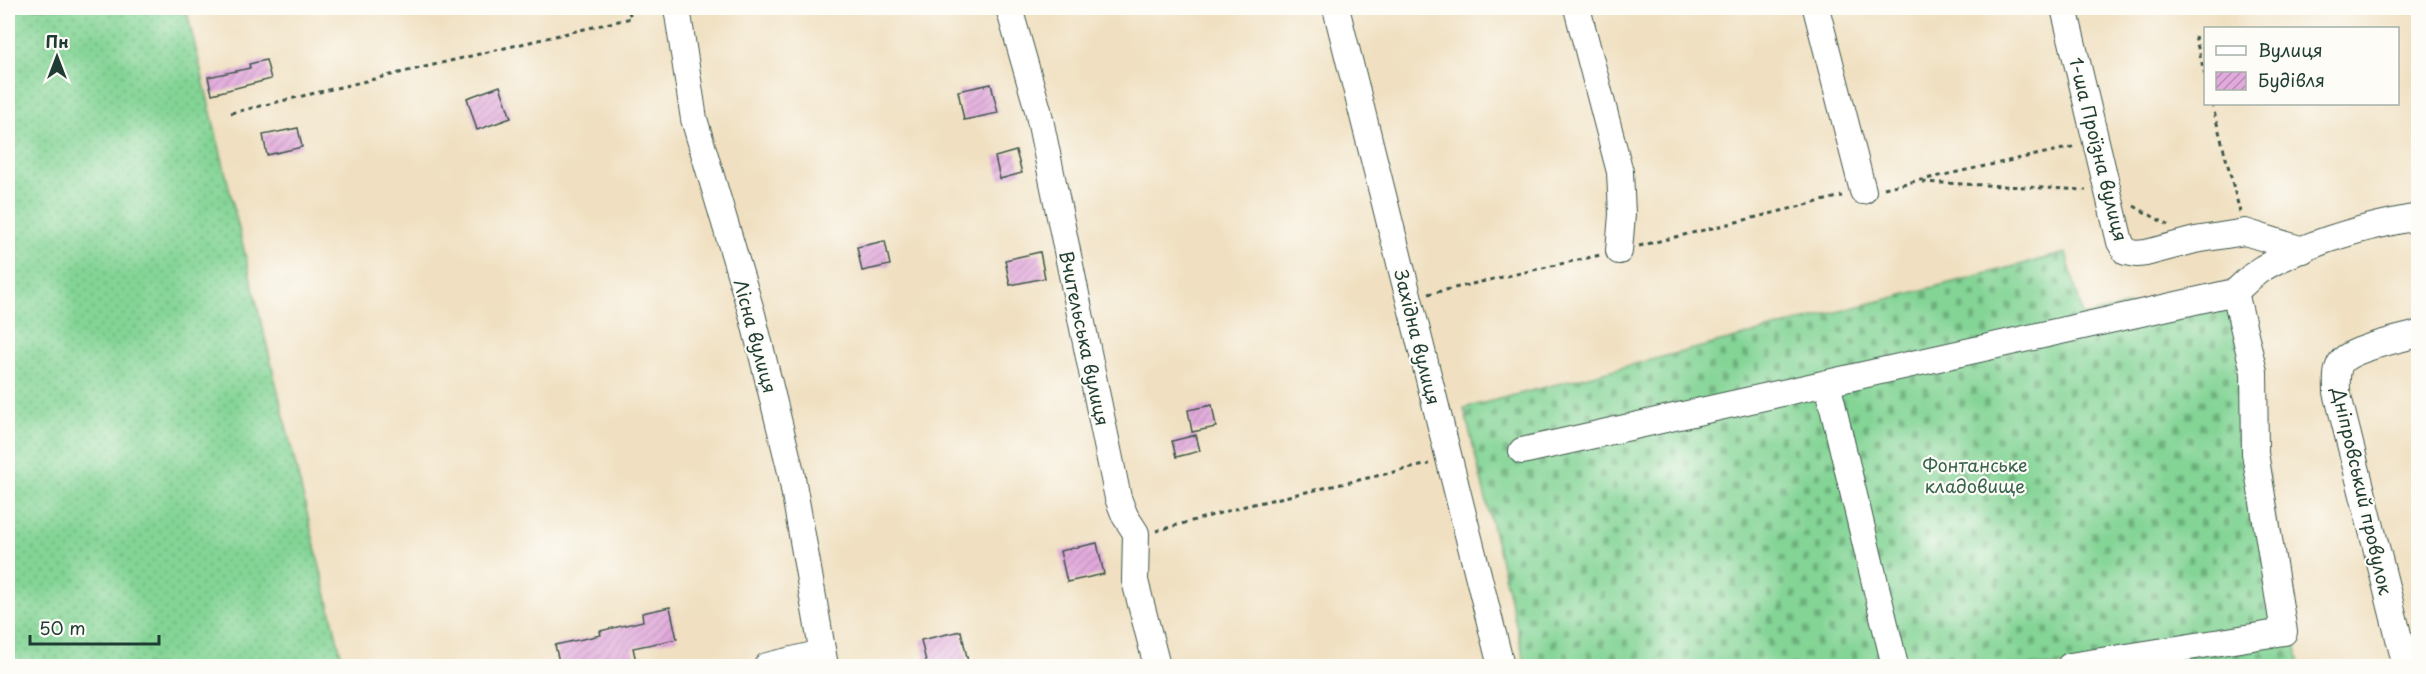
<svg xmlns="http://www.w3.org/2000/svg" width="2426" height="674" font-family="'Playpen Sans',sans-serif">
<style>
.grass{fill:url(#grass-dots);stroke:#518864;stroke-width:1.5}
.cemetery{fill:url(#cemetery-stones);stroke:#518864;stroke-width:1.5}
.building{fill:url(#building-hatch)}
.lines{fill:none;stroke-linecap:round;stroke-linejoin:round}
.minor-casing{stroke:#3e5549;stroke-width:28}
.path{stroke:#3e5549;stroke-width:3;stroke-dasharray:4.5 4.5;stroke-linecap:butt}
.minor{stroke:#fff;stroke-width:26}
.labels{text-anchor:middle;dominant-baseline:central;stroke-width:4.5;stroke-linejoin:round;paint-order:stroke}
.street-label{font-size:18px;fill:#1f3d34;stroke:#fdfcf7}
.park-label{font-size:18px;fill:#38634c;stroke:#fdfcf7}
</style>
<defs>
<pattern id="grass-dots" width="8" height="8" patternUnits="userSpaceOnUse" patternTransform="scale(1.5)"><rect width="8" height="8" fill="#83d495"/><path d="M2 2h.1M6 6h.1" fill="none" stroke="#6bad7a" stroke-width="1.8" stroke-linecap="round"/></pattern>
<pattern id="cemetery-stones" width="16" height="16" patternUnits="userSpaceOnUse" patternTransform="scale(1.5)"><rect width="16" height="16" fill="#83d495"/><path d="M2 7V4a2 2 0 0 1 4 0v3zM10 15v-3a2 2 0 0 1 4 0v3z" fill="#6bad7a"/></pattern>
<pattern id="building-hatch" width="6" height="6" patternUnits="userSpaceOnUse" patternTransform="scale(1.5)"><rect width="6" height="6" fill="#e2a9dc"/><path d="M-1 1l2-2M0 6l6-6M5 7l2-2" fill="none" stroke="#b78bb3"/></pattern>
</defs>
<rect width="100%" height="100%" fill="#fdfcf7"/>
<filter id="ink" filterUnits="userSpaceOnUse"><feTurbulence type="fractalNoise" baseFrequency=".0167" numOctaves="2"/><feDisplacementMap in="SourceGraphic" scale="12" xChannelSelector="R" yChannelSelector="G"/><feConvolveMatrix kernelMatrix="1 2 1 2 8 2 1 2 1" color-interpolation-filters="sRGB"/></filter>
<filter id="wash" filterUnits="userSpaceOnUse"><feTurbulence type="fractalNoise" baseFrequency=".008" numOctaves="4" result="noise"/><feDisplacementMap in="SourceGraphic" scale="24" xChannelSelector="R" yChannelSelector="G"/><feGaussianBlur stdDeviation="1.35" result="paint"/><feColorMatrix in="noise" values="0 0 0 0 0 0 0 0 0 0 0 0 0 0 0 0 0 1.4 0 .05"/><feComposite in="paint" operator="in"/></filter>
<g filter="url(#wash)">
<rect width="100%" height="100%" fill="#f0e0c1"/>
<path class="grass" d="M 8,8 L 186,8 L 342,659 L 308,666 L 8,666 Z"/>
<path class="cemetery" d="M 2066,253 L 2083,316 L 2241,280 L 2264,449 L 2299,666 L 1526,666 L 1464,408 Z"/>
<g id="blocks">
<g class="building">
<path d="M 266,60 L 271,79 L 212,94 L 208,77 L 250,68 L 249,64 Z"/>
<path d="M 991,84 L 998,113 L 964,120 L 958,91 Z"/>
<path d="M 500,86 L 511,118 L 477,130 L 467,98 Z"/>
<path d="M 298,128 L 302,147 L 267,155 L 263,135 Z"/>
<path d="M 1016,151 L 1022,173 L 1000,179 L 995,157 Z"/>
<path d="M 885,241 L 890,265 L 862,271 L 857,247 Z"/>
<path d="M 1040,252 L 1045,278 L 1010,285 L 1005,260 Z"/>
<path d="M 1212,405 L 1216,427 L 1192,432 L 1188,410 Z"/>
<path d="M 1196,435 L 1200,451 L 1176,457 L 1172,441 Z"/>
<path d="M 1097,543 L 1104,574 L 1067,582 L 1060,551 Z"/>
<path d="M 670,607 L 677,639 L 633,648 L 637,666 L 560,666 L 555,645 L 601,635 L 600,631 L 643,621 L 642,613 Z"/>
<path d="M 961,631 L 969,666 L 927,666 L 921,640 Z"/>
</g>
</g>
</g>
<g filter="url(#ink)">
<use href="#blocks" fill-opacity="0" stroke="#3e5549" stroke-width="1.5"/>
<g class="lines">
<g class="minor-casing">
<g id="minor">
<path d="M 677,8 L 694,119 L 752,314 L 791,472 L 825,666"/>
<path d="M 1009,8 L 1038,110 L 1118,498 L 1125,516 L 1136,533 L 1135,581 L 1157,666"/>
<path d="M 1336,8 L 1501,666"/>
<path d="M 1577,8 L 1620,172 L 1622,214 L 1619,251"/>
<path d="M 1816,8 L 1863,191"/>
<path d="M 2064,8 L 2120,242 L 2126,252 L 2137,254 L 2146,253 L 2195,240 L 2245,232 L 2303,250"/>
<path d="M 1827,383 L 1895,666"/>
<path d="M 1522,451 L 2235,292 C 2244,284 2253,274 2263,268 C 2309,242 2367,226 2418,217"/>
<path d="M 767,666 L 822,653"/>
<path d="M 2070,666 L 2284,632 L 2255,453 L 2254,372 L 2235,292"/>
<path d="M 2406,666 L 2337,392 C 2337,382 2335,368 2343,360 C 2355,348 2401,339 2418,334"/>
</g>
</g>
<g class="path">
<path d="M 2195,36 L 2206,79"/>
<path d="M 2212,104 L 2240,212"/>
<path d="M 231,113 L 631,18 L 628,8"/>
<path d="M 1922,182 L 2086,190"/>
<path d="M 1884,188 L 2077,146"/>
<path d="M 2134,206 L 2168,225"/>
<path d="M 1639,246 L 1842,196"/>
<path d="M 1428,294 L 1600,255"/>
<path d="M 1156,531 L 1249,505 L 1429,464"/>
</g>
<use href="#minor" class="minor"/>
</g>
</g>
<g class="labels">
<g class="street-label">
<text transform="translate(2099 149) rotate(76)">1-ша Проїзна вулиця</text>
<text transform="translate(756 336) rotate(75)">Лісна вулиця</text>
<text transform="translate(1418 337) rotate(76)">Західна вулиця</text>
<text transform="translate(1085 338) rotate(78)">Вчительська вулиця</text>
<text transform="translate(2363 491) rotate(77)">Дніпровський провулок</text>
</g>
<g class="park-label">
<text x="1975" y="464">Фонтанське<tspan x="1975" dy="21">кладовище</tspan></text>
</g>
</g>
<rect width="2426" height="674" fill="none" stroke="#fdfcf7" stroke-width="30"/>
<rect x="2204" y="27" width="195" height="78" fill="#fdfcf7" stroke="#a4b0a9" stroke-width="1.5"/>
<rect x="2216" y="46" width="30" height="9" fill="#ffffff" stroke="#a4b0a9" stroke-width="1.5"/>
<text x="2258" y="57" font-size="18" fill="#1f3d34">Вулиця</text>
<rect x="2216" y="72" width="30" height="18" fill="url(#building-hatch)" stroke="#a4b0a9" stroke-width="1.5"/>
<text x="2258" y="87" font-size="18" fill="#1f3d34">Будівля</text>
<g transform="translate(57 57)" stroke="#fdfcf7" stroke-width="4.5" paint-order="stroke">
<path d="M0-4.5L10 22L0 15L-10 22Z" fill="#1f3d34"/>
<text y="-9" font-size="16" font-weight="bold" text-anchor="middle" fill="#1f3d34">Пн</text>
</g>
<path d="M30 635v9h129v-9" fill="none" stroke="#1f3d34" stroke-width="3"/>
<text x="39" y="635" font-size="18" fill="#1f3d34" stroke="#fdfcf7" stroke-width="4.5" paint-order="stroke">50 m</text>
</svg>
